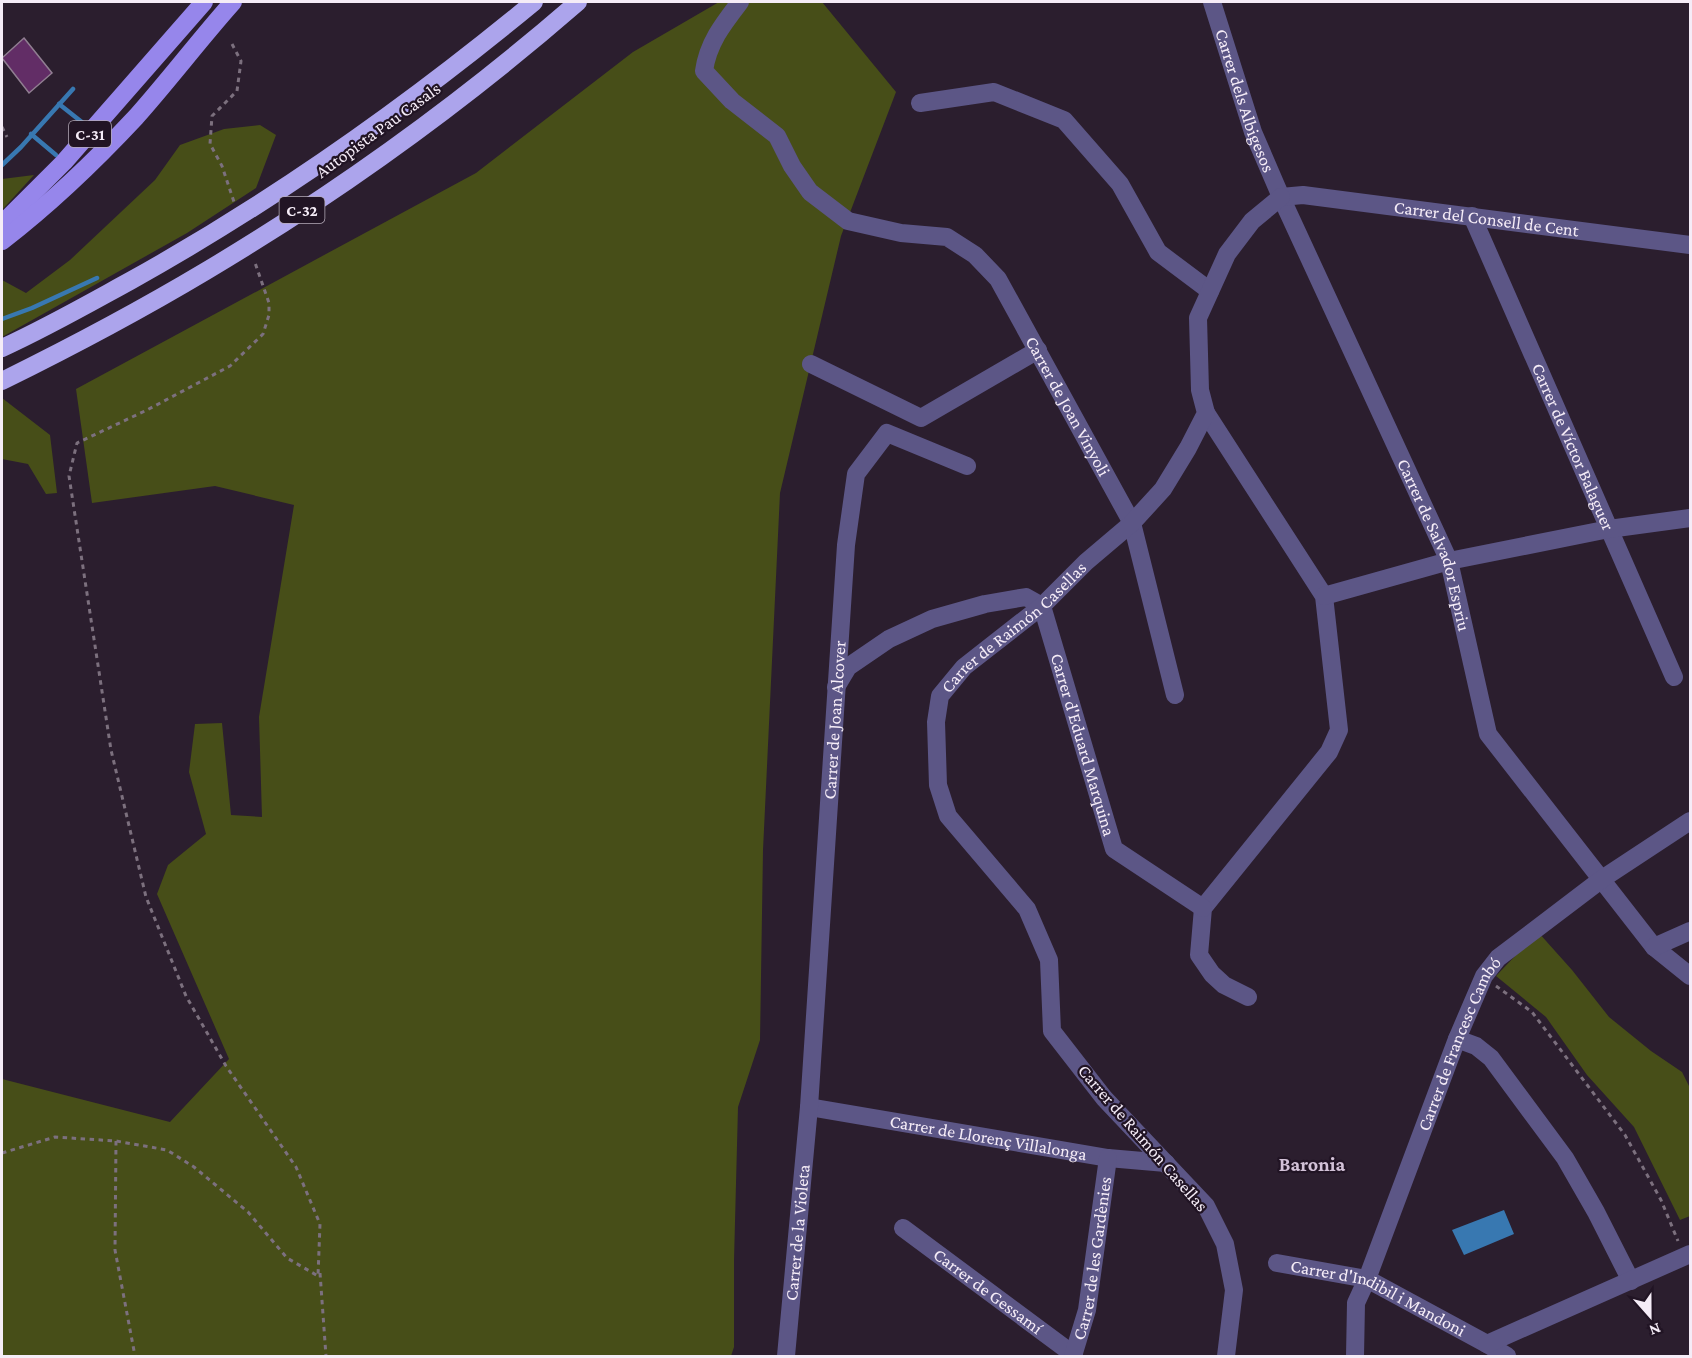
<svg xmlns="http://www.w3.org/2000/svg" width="1692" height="1358" font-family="'Crimson Pro',serif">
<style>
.green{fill:#474e18}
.water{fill:#3878b1}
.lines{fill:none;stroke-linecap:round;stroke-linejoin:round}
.stream{stroke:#3878b1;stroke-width:4.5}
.building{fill:#622d66;stroke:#907e91;stroke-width:1.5}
.path{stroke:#7c707e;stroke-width:3;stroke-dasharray:4.5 4.5;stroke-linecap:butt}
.minor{stroke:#5c5686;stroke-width:18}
.major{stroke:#9686eb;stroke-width:18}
.highway{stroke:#aca4ec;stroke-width:18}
.labels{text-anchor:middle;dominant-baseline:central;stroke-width:4.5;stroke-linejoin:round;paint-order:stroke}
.shield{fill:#211424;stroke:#b5abb8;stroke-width:1.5}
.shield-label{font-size:16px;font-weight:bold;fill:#f5ecf7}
.street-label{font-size:18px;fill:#f5ecf7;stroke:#211424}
.neighbourhood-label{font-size:20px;font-weight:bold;fill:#d2c1d7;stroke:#211424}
</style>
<rect width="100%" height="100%" fill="#2b1e2e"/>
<g class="green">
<path d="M 719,2 L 822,2 L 896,92 L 841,236 L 780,493 L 763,850 L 760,1040 L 738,1107 L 734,1260 L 734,1347 L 731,1356 L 2,1356 L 2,1079 L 170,1122 L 229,1059 L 157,894 L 168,865 L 206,834 L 189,772 L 195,724 L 222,723 L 231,815 L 262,817 L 259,717 L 294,505 L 215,486 L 92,503 L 76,389 L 476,173 L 633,52 Z"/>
<path d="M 260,125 L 276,135 L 256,188 L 187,233 L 2,337 L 2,280 L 26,293 L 70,260 L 155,180 L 180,145 L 224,129 Z"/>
<path d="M 34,175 L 2,210 L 2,179 Z"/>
<path d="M 2,398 L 50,435 L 57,493 L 46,494 L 28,464 L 2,459 Z"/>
<path d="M 1538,932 L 1572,970 L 1609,1017 L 1651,1051 L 1682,1072 L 1690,1088 L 1690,1216 L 1680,1220 L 1634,1127 L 1587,1075 L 1546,1017 L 1496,976 Z"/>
</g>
<path class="water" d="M 1504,1210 L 1514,1234 L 1464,1255 L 1452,1230 Z"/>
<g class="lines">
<g class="stream">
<path d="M 59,104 L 83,123"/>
<path d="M 31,134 L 56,155"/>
<path d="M 2,165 L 21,147 L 73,89"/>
<path d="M 2,319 L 32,308 L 97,278"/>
</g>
</g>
<path class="building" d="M 24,38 L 52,73 L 29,93 L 2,58 Z"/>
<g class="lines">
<g class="path">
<path d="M 232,44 L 241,61 L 237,91 L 212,116 L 210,144 L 222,166 L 234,202"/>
<path d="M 2,127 L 7,137"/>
<path d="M 1496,986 L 1532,1012 L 1625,1135 L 1661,1200 L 1678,1241"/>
<path d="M 116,1141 L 115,1250 L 135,1356"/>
<path d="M 2,1153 L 55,1137 L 116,1141 L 167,1150 L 194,1167 L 248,1212 L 287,1258 L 318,1276 L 320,1224 L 296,1167 L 226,1066 L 186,996 L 146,897 L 111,750 L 69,476 L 77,443 L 147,410 L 230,366 L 263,334 L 269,315 L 269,303 L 254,260"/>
<path d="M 320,1273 L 326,1356"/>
</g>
<g class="minor">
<path id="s1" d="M 740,2 C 723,24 708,43 704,71 L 732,101 L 777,136 L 792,166 L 810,192 L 848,221 L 901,233 L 947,237 L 975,255 L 998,279 L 1132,523 L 1175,695"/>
<path id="s2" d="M 1212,2 L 1253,132 L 1281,197 L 1449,561 L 1488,734 L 1654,947 L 1690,976"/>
<path d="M 920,103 L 994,92 L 1064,120 L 1120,184 L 1158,252 L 1210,291"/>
<path id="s3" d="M 1281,197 L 1303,195 L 1690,245"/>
<path id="s4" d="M 1472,216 L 1674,677"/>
<path d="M 811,364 L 921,418 L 1038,350"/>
<path d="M 1206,413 L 1324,596 L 1339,730 L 1329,752 L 1203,908 L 1199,955 L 1212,974 L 1224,985 L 1248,997"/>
<path d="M 1324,596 L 1449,561 L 1609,529 L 1690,518"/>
<path id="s5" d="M 836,687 L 848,667 L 889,639 L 932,619 L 985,604 L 1026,597 L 1042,606 L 1114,849 L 1203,908"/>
<path d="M 1654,947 L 1690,931"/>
<path d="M 1457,1039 L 1476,1046 L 1491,1058 L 1565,1158 L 1596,1212 L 1631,1281"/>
<path id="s6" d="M 809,1107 L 1108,1158 L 1166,1163"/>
<path id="s7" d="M 903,1228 L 1074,1355"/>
<path id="s8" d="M 1277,1263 L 1367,1279 L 1487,1344 L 1507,1356"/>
<path d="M 1487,1344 L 1690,1254"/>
<path id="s9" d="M 786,1356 L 809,1107 L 846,545 L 856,474 L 887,433 L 967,466"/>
<path id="s10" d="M 1073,1356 L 1087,1310 L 1108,1158"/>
<path id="s11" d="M 1226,1356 L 1234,1290 L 1225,1244 L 1206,1206 L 1104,1098 L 1052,1031 L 1049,960 L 1027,909 L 948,816 L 938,785 L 936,722 L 940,696 L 964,667 L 1042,606 L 1086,562 L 1132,523 L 1163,489 L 1188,448 L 1206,413 L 1200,390 L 1198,318 L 1227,254 L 1252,221 L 1281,197"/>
<path id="s12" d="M 1355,1356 L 1356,1303 L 1367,1279 L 1457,1039 L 1484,976 L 1498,958 L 1602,879 L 1690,821"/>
</g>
<g class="major">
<path d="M 2,224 L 64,162 L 204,2"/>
<path d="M 2,241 C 50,204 94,162 136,117 C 169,80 200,39 233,2"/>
</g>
<g class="highway">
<path d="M 2,348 C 46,328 88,304 130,281 C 274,201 408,106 534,2"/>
<path d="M 2,381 C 71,347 139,311 206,271 C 337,193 463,102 578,2"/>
</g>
</g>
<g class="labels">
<g class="shield">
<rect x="69" y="121" width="42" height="26" rx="4.5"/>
<rect x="279.5" y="197" width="45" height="26" rx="4.5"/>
</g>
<g class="shield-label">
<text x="90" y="134">C-31</text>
<text x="302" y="210">C-32</text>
</g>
<g class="street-label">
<text stroke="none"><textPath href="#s2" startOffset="104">Carrer dels Albigesos</textPath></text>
<text transform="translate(378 130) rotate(-36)">Autopista Pau Casals</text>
<text stroke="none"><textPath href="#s3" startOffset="207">Carrer del Consell de Cent</textPath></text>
<text stroke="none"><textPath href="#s1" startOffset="602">Carrer de Joan Vinyoli</textPath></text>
<text stroke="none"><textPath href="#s4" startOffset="252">Carrer de Víctor Balaguer</textPath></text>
<text stroke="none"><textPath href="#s2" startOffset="588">Carrer de Salvador Espriu</textPath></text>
<text stroke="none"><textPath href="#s11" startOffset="861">Carrer de Raimón Casellas</textPath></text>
<text stroke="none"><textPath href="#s9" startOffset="638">Carrer de Joan Alcover</textPath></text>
<text stroke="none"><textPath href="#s5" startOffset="380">Carrer d'Eduard Marquina</textPath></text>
<text stroke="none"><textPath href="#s12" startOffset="332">Carrer de Francesc Cambó</textPath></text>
<text stroke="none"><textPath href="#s6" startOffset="182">Carrer de Llorenç Villalonga</textPath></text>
<text transform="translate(1143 1138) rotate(49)">Carrer de Raimón Casellas</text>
<text stroke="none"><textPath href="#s9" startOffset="124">Carrer de la Violeta</textPath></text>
<text stroke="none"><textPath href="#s10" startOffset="100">Carrer de les Gardènies</textPath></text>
<text stroke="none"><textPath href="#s7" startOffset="106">Carrer de Gessamí</textPath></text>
<text stroke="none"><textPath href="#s8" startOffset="108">Carrer d'Indibil i Mandoni</textPath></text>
</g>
<g class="neighbourhood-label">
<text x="1312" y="1164">Baronia</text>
</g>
</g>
<rect width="1692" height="1358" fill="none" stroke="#f5ecf7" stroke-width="6"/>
<g transform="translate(1650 1316) rotate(159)" stroke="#211424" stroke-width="4.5" paint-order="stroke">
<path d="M0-4.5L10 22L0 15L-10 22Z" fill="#f5ecf7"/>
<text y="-9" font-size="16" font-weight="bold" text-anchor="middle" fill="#f5ecf7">N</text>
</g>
</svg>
